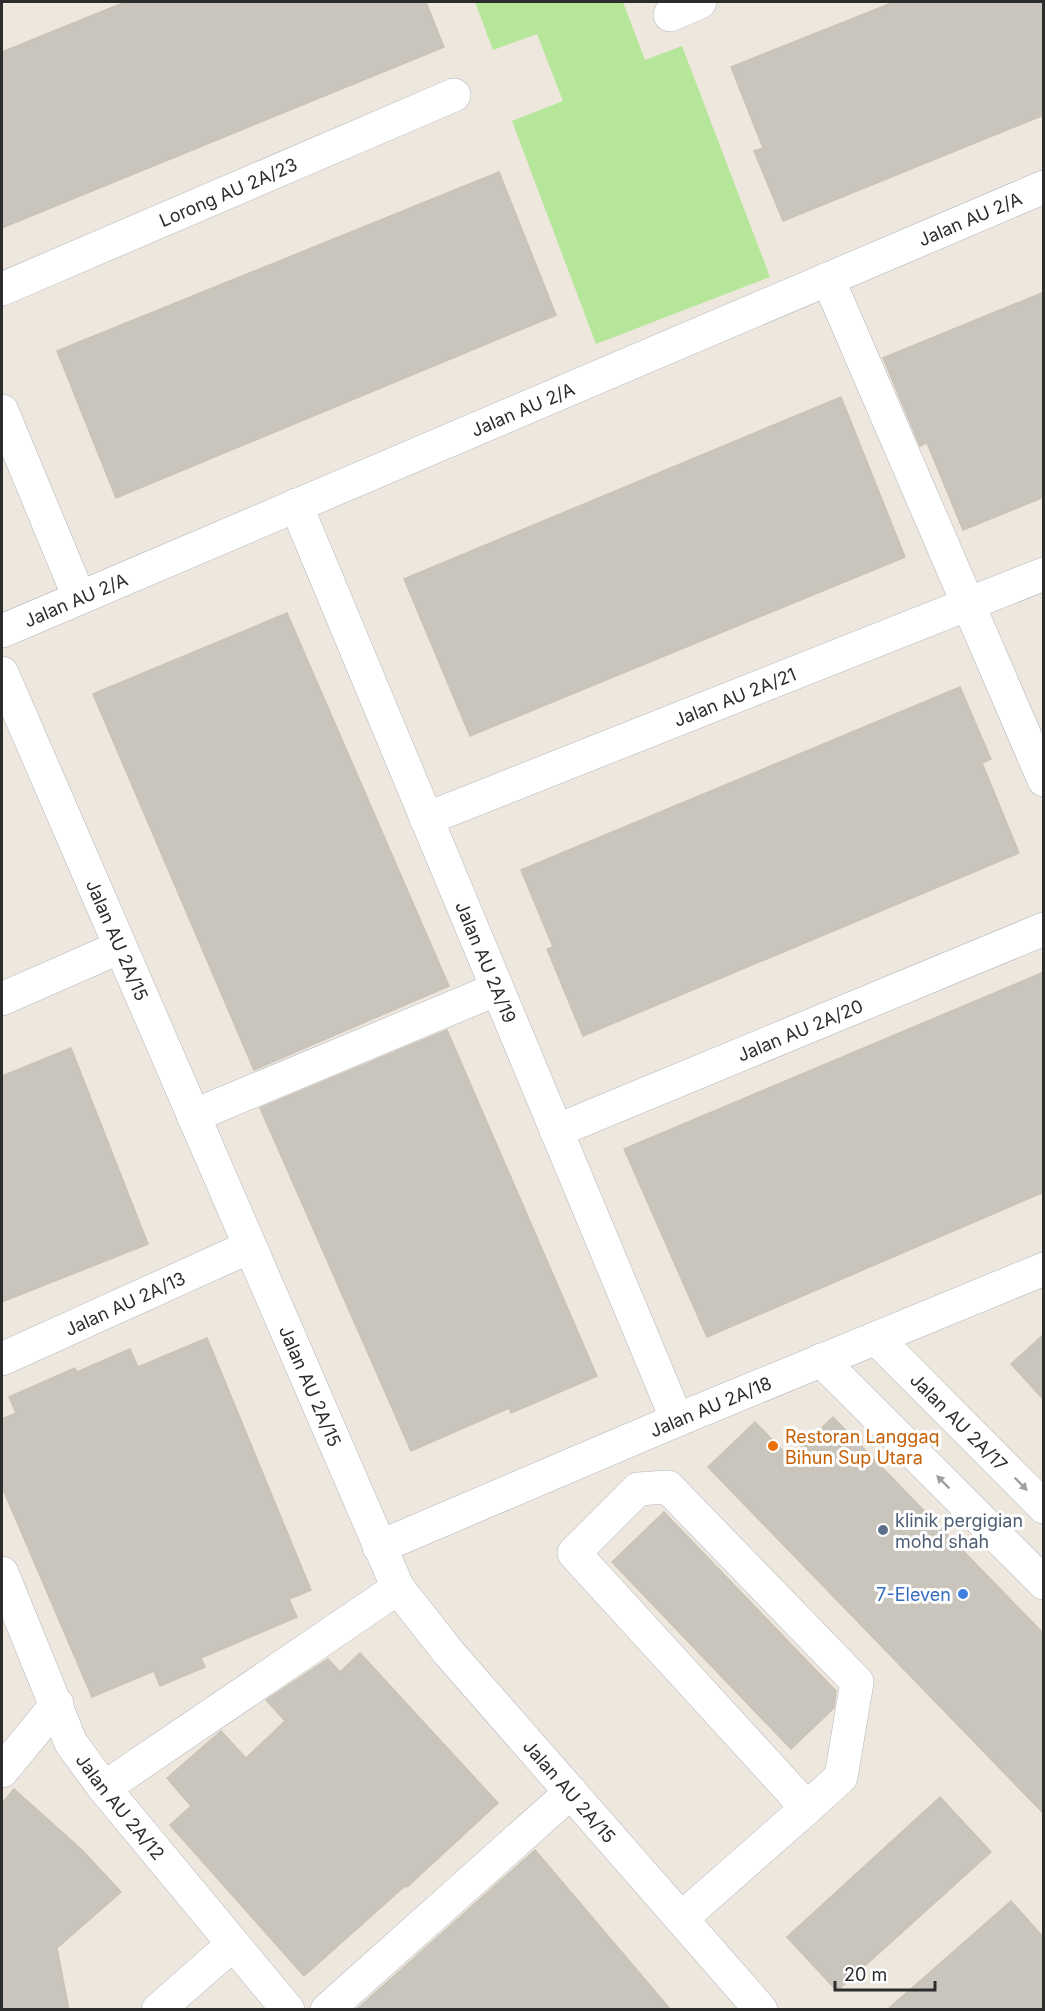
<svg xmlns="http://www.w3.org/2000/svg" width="1045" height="2011" font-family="Inter,sans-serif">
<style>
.green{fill:#b6e699}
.building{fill:#c9c5bc;stroke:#cac3b7;stroke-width:1.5}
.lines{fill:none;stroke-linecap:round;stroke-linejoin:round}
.minor-casing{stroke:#b2b5c0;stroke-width:34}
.minor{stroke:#fff;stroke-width:33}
.oneway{fill:#a0a0a0}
.food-dot{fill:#e8710a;stroke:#fff;stroke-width:2}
.service-dot{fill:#5c6f8a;stroke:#fff;stroke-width:2}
.shop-dot{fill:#3f7fe0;stroke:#fff;stroke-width:2}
.labels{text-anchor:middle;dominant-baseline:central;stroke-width:6;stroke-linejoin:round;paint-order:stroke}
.street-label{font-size:18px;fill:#2c2c2c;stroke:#fff}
.food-label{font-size:18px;fill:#c56008;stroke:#fff;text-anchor:start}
.service-label{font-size:18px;fill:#4e5e75;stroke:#fff;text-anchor:start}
.shop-label{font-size:18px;fill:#366cbe;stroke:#fff;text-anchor:end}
</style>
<rect width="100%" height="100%" fill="#eee7de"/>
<path class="green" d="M 475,2 L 623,2 L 645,60 L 682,46 L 770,277 L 596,344 L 512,121 L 563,101 L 537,34 L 493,50 Z"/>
<g class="building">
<path d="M 125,2 L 426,2 L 444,47 L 2,228 L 2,52 Z"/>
<path d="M 894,2 L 1044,2 L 1044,115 L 783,221 L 754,151 L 763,148 L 731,67 Z"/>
<path d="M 499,172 L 556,315 L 116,498 L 57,351 Z"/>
<path d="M 1044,292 L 1044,497 L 963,530 L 927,443 L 920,446 L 883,358 Z"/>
<path d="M 841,397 L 905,557 L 470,736 L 404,579 Z"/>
<path d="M 287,613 L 449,986 L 254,1070 L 93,694 Z"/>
<path d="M 960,687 L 991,759 L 982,763 L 1019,853 L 583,1036 L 547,949 L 553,947 L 521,870 Z"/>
<path d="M 1044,972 L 1044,1192 L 707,1337 L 624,1149 Z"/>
<path d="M 447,1030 L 597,1376 L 511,1413 L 509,1408 L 411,1451 L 260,1108 Z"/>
<path d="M 71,1048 L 148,1244 L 2,1302 L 2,1076 Z"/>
<path d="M 1044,1334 L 1044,1400 L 1011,1364 Z"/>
<path d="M 207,1338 L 311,1590 L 289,1599 L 297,1617 L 201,1658 L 205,1667 L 160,1686 L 154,1671 L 92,1697 L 2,1487 L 2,1419 L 16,1413 L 9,1397 L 75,1368 L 77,1372 L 130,1349 L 138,1367 Z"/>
<path d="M 833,1417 L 1044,1634 L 1044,1814 L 708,1467 L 755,1422 L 790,1458 Z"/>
<path d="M 664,1512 L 836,1691 L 834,1708 L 791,1749 L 612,1562 Z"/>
<path d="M 360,1653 L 498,1803 L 407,1887 L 405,1886 L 304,1976 L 170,1825 L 191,1806 L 167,1778 L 221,1731 L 246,1758 L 285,1721 L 266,1700 L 328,1659 L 340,1672 Z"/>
<path d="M 14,1789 L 82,1850 L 121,1892 L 57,1948 L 69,2010 L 2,2010 L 2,1803 Z"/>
<path d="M 940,1797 L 991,1852 L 837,1991 L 787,1937 Z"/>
<path d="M 535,1850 L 671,2010 L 356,2010 Z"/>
<path d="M 1011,1901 L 1044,1938 L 1044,2010 L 887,2010 Z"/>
</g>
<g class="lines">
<g class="minor-casing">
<g id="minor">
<path d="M 670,15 L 700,2"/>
<path d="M 828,279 L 1044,780"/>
<path id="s1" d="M 2,289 L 454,95"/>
<path d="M 2,411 L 79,597"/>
<path id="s2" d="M 296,505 L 677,1420"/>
<path id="s3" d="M 2,631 L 1044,187"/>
<path id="s4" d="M 2,673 L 398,1588 L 449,1653 L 761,2010"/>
<path id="s5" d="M 426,819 L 1044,574"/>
<path d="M 2,999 L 120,947"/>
<path d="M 193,1116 L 497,989"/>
<path id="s6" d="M 556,1131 L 1044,929"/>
<path id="s7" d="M 876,1338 L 1044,1507"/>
<path id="s8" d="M 2,1359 L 249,1247"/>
<path d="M 821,1360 L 1044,1583"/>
<path id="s9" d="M 379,1547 L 677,1420 L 1044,1269"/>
<path id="s10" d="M 2,1573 L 71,1743 L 104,1788 L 288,2010"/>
<path d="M 2,1771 L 57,1704"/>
<path d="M 104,1788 L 398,1588"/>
<path d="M 682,1918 L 807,1808 L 574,1553 L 638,1489 L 668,1487 L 857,1682 L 841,1777 L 807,1808"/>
<path d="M 158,2010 L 232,1945"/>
<path d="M 327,2010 L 571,1792"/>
</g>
</g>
<use href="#minor" class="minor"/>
</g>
<defs><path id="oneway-solid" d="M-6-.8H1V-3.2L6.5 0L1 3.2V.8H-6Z" transform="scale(1.5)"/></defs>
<g class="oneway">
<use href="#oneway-solid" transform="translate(943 1482) rotate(-135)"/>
<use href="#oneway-solid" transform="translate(1021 1484) rotate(45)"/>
</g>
<circle class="food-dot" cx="773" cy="1446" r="6"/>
<circle class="service-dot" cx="883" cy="1530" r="6"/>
<circle class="shop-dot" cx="963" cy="1594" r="6"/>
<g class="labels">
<g class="street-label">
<text stroke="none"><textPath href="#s1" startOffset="246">Lorong AU 2A/23</textPath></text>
<text stroke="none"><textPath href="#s3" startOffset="1052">Jalan AU 2/A</textPath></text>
<text stroke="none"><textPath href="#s3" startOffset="566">Jalan AU 2/A</textPath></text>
<text stroke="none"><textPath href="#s3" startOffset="80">Jalan AU 2/A</textPath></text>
<text stroke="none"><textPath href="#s5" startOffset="332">Jalan AU 2A/21</textPath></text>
<text stroke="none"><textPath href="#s4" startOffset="291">Jalan AU 2A/15</textPath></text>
<text stroke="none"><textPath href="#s2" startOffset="495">Jalan AU 2A/19</textPath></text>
<text stroke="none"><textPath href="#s6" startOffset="264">Jalan AU 2A/20</textPath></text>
<text stroke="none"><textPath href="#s8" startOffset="135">Jalan AU 2A/13</textPath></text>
<text stroke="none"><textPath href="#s4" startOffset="777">Jalan AU 2A/15</textPath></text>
<text stroke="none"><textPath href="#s9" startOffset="360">Jalan AU 2A/18</textPath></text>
<text stroke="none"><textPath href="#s7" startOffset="118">Jalan AU 2A/17</textPath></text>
<text stroke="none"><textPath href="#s4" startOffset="1263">Jalan AU 2A/15</textPath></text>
<text stroke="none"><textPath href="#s10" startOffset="264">Jalan AU 2A/12</textPath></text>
</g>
<g class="food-label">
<text x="785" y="1436">Restoran Langgaq<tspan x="785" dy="21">Bihun Sup Utara</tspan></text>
</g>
<g class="service-label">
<text x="895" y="1520">klinik pergigian<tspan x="895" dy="21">mohd shah</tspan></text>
</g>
<g class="shop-label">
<text x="951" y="1594">7-Eleven</text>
</g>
</g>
<rect width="1045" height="2011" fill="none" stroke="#2c2c2c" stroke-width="6"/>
<path d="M835 1981v9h100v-9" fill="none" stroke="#2c2c2c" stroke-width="3"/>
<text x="844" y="1981" font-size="18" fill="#2c2c2c" stroke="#ffffff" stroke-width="4.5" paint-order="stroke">20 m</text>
</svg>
